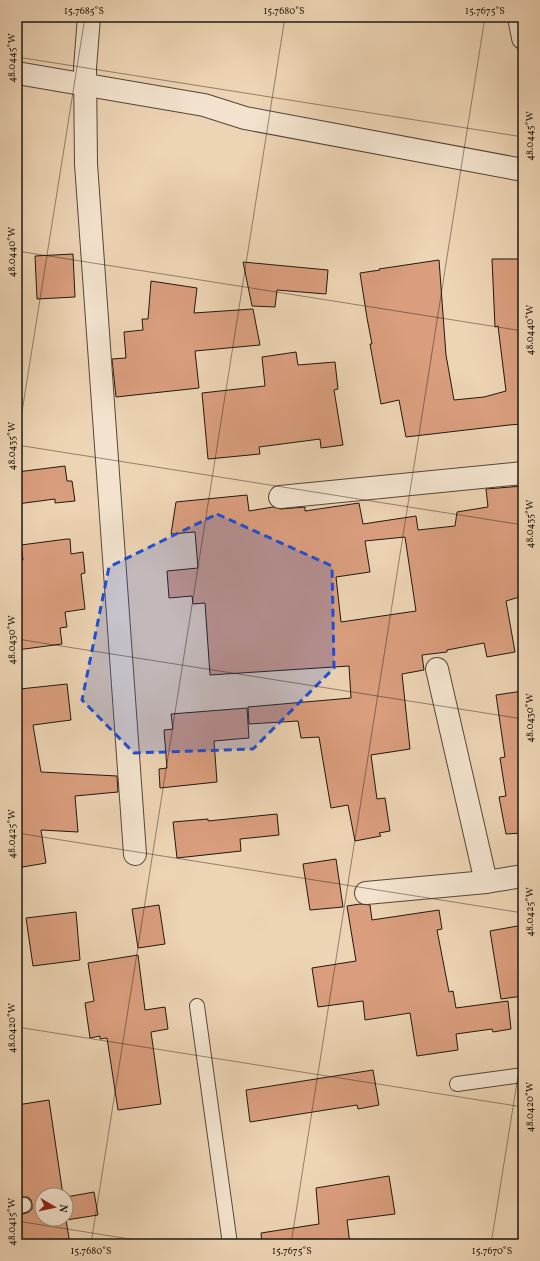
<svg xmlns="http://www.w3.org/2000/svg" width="540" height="1261" font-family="Vollkorn,serif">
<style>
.building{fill:#da9e7e;stroke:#21180f;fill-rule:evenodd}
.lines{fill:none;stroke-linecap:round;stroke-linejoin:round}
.service-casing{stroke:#544738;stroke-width:16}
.minor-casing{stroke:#544738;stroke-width:24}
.tertiary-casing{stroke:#544738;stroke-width:24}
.service{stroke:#f3e3ce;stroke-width:14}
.minor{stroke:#f3e3ce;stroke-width:22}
.tertiary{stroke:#f3e3ce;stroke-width:22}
.marked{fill:#1d4ed8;fill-opacity:0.2;stroke:#1d4ed8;stroke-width:3;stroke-dasharray:8 5;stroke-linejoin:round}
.ticks{fill:none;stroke:#21180f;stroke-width:1;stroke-opacity:0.45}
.neatline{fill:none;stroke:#21180f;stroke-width:1.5}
.ticks-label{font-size:10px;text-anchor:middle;fill:#21180f}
</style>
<rect width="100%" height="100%" fill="#edd4b4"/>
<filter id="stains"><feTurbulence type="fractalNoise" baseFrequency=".005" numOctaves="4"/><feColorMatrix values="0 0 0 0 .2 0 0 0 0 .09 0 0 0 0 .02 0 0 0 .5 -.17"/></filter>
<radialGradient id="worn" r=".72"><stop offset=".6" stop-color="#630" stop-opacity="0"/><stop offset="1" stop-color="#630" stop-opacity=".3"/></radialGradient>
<g class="building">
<path d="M 73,254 L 75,297 L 37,299 L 35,256 Z"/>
<path d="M 492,259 L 523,259 L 523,424 L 509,425 L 406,437 L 399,400 L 381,404 L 370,344 L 372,344 L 367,318 L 360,273 L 380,270 L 379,269 L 439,260 L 446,355 L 454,400 L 484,397 L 506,391 L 498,326 L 495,327 Z"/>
<path d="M 243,262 L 328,270 L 326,294 L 277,290 L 275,307 L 252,306 Z"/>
<path d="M 151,281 L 197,288 L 194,313 L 253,309 L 260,345 L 195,351 L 199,388 L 116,397 L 112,359 L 126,358 L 124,332 L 143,330 L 142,319 L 148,319 Z"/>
<path d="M 296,352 L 298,365 L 335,362 L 338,389 L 334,390 L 343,445 L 321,448 L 320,439 L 259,447 L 260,454 L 208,459 L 202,393 L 265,386 L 262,357 Z"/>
<path d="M 65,466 L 67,481 L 72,481 L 75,501 L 55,503 L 55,499 L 17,504 L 17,472 Z"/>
<path d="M 523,486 L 523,596 L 506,601 L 515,652 L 487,657 L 484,643 L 447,650 L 447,652 L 422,655 L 424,670 L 402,674 L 410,749 L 371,755 L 377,799 L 385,798 L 390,831 L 379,833 L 381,836 L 355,841 L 348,805 L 331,808 L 319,737 L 301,738 L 298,721 L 249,724 L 248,707 L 351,698 L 349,666 L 210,675 L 205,603 L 193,604 L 192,596 L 169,598 L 167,571 L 198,568 L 195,532 L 171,534 L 176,502 L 247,495 L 249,511 L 273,507 L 281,509 L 305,507 L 305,511 L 359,503 L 363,524 L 416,516 L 418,530 L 455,526 L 457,512 L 488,507 L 486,489 ZM 405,537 L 416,611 L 341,622 L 336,577 L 370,572 L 365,541 Z"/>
<path d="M 67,539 L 70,539 L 71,554 L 83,552 L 85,573 L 81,574 L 85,609 L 65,612 L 67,627 L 60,628 L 62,644 L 17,650 L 17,560 L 23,560 L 21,545 Z"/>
<path d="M 67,684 L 71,720 L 33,725 L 41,772 L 117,776 L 118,792 L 75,796 L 78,832 L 41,830 L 46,863 L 17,868 L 17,693 L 20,693 L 20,689 Z"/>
<path d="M 523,691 L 523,833 L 506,834 L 499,797 L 506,796 L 500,758 L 505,757 L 496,695 Z"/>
<path d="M 247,708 L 249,738 L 214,741 L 217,782 L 160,788 L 159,769 L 167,768 L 164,730 L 173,729 L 171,714 Z"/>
<path d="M 277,814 L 279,835 L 240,839 L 241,851 L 177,858 L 173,822 L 208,819 L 208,821 Z"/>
<path d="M 336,859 L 343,907 L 310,910 L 303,864 Z"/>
<path d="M 360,904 L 370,905 L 372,920 L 439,910 L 442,929 L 437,930 L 449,992 L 453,991 L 456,1008 L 508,1001 L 511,1029 L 493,1032 L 492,1029 L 456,1034 L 458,1050 L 417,1056 L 410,1013 L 365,1020 L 363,1001 L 318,1007 L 312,968 L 356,961 L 347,906 Z"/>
<path d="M 159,905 L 165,944 L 138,948 L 132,909 Z"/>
<path d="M 76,912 L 80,960 L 33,966 L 26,918 Z"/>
<path d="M 523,925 L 523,996 L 501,999 L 490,931 Z"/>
<path d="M 138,955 L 145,1010 L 165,1007 L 168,1029 L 151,1032 L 161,1104 L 118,1110 L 107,1038 L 100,1039 L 100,1036 L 90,1038 L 85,1003 L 94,1001 L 88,963 Z"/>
<path d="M 373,1070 L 379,1105 L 358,1109 L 357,1105 L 250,1122 L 246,1090 Z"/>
<path d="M 49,1100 L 63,1195 L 42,1195 L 42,1219 L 66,1219 L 66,1197 L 94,1192 L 98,1215 L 66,1220 L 70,1244 L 17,1244 L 17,1216 L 29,1212 L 32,1209 L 32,1204 L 31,1200 L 28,1197 L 20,1197 L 17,1168 L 17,1105 Z"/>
<path d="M 389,1176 L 395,1214 L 347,1220 L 350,1244 L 262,1244 L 261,1233 L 319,1224 L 316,1188 Z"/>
</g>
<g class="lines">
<g class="service-casing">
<g id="service">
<path d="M 197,1006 L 230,1244"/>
<path d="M 457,1084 L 523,1075"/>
<path d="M 17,1206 L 24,1205"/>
</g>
</g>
<g class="minor-casing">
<g id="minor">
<path d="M 89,17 L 85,68 L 86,164 L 135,854"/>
<path d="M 17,73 L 204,105 L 245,118 L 523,170"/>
<path d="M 280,497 L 523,473"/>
<path d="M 437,669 L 486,882"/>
<path d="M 366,893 L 486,882 L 523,876"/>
</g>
</g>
<g class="tertiary-casing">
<path id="tertiary" d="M 519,17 L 523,38"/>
</g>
<use href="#service" class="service"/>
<use href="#minor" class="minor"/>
<use href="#tertiary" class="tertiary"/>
</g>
<path class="marked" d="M 217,514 L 332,566 L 334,668 L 253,749 L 134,753 L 82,700 L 109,567 Z"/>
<path class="ticks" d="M 17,57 L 523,137M 17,251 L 523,331M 17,443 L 85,17M 17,445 L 523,525M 17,639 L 523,719M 17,833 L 523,913M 17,1027 L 523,1107M 17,1221 L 161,1244M 91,1244 L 285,17M 291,1244 L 485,17M 491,1244 L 523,1045"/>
<rect width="540" height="1261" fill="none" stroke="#edd4b4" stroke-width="44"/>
<g transform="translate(54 1207) rotate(99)"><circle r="19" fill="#f3e3ce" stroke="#9f9282"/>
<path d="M0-3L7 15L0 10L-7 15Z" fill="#8f2418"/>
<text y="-6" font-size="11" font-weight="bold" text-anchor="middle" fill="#21180f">N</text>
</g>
<rect x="22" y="22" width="496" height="1217" class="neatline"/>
<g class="ticks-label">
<text x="84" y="14">15.7685°S</text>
<text x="284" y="14">15.7680°S</text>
<text x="485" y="14">15.7675°S</text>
<text transform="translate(11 58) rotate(-90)" y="4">48.0445°W</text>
<text transform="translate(529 136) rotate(-90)" y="4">48.0445°W</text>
<text transform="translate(11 252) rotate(-90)" y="4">48.0440°W</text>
<text transform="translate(529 330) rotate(-90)" y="4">48.0440°W</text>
<text transform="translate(11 446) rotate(-90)" y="4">48.0435°W</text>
<text transform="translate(529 524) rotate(-90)" y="4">48.0435°W</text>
<text transform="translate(11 640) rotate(-90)" y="4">48.0430°W</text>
<text transform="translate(529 718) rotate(-90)" y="4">48.0430°W</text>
<text transform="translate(11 834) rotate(-90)" y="4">48.0425°W</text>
<text transform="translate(529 912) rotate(-90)" y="4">48.0425°W</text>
<text transform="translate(11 1028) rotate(-90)" y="4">48.0420°W</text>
<text transform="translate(529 1107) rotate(-90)" y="4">48.0420°W</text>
<text transform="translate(11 1222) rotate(-90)" y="4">48.0415°W</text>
<text x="91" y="1254">15.7680°S</text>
<text x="292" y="1254">15.7675°S</text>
<text x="492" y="1254">15.7670°S</text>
</g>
<rect width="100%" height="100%" filter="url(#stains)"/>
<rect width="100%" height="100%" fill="url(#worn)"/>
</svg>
